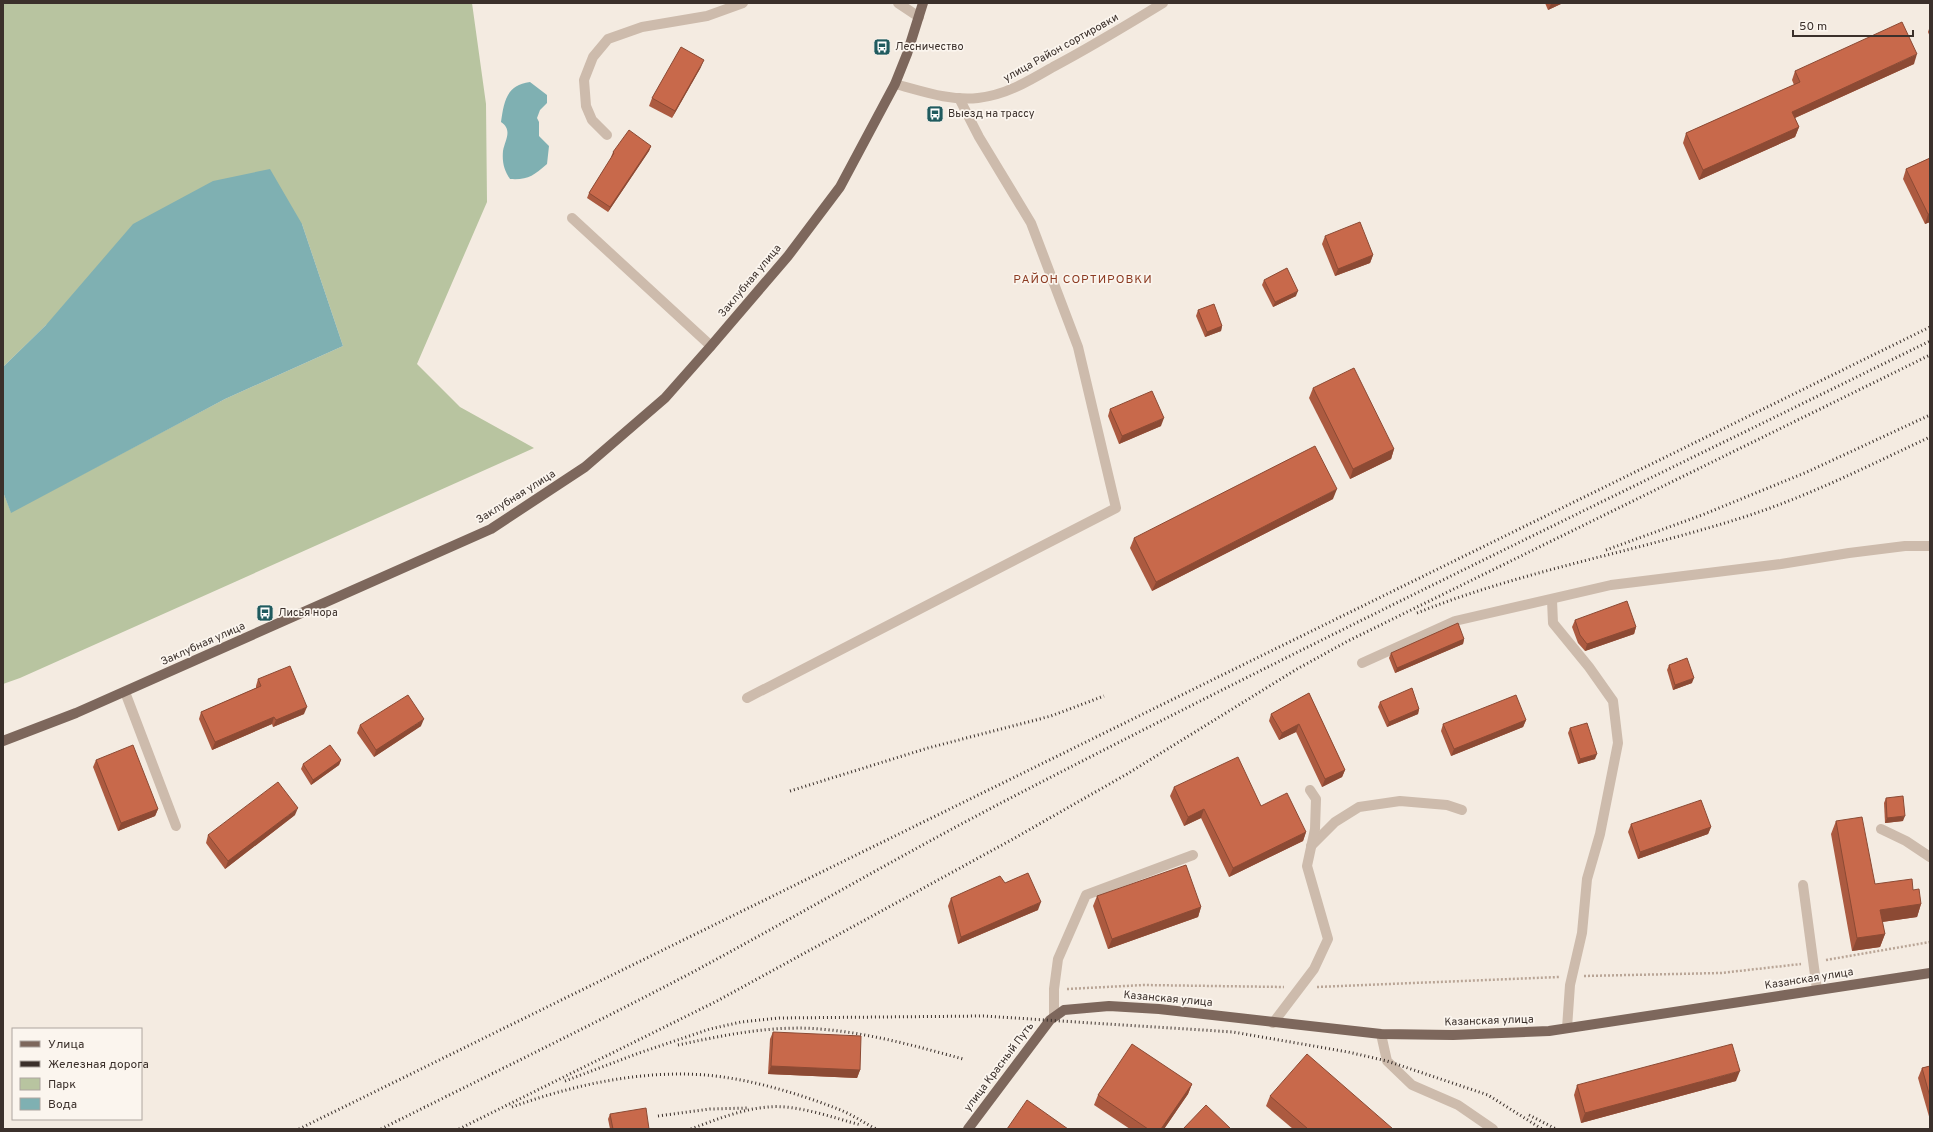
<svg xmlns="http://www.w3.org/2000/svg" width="1933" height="1132" font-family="Overpass,sans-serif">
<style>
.green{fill:#b8c4a0}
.water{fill:#7fb0b2}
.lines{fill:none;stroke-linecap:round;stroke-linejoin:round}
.path{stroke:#b9a596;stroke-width:2.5;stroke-dasharray:2 2;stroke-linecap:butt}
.minor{stroke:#cdbbac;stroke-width:10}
.major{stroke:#7d675c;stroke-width:10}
.rail{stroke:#3b302b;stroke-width:3;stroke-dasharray:1 3;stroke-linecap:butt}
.wall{fill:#ac5a40}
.shaded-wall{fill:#8c4a34}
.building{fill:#c8694b;stroke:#8c4a34}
.labels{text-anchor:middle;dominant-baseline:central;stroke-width:3.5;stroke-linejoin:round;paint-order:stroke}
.poi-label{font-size:11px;fill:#3b302b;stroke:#fbf5ee;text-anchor:start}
.street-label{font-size:11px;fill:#3b302b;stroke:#fbf5ee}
.neighbourhood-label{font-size:12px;letter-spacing:1px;fill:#8c3b22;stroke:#fbf5ee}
</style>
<rect width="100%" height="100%" fill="#f4ebe1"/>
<path class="green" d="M 3,3 L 472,3 L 486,104 L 487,202 L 417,364 L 460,407 L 534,448 L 20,678 L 3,684 L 3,492 L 11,512 L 225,399 L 343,346 L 302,224 L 46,325 L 3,367 Z"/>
<g class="water">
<path d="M 530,82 L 547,95 L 547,103 L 540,110 L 537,118 L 539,122 L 539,136 L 549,146 L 547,164 C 533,176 528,180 510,179 C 504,170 502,162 503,151 C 505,140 513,130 501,122 C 504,102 506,85 530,82 Z"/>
<path d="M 270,169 L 302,224 L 343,346 L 225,399 L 11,513 L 3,492 L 3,367 L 46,325 L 133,224 L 213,181 Z"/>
</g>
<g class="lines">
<g class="path">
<path d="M 1826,960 L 1930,942"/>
<path d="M 1584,976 L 1721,973 L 1801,964"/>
<path d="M 1317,987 L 1559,977"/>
<path d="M 1067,989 L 1144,985 L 1284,987"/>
</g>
<g class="minor">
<path d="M 898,3 L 919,17"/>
<path d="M 895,84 C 922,91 949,101 978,98 C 1006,95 1029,81 1053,67 C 1091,47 1127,25 1163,3"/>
<path d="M 607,135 L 592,120 L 586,106 L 584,80 L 593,57 L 608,39 L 642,27 L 707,16 L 743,3"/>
<path d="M 572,218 L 711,346"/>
<path d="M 1552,600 L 1553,623 L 1589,667 L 1613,701 L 1618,743 L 1600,834 L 1587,879 L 1582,933 L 1570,985 L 1567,1028"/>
<path d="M 1362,663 L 1455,621 L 1611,585 L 1781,564 L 1849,553 L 1905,546 L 1930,546"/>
<path d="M 125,692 L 176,826"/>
<path d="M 747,698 L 1116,508 L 1078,347 L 1031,223 L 979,137 L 959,98"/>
<path d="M 1881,829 L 1906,841 L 1930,857"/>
<path d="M 1311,846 L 1335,822 L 1359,807 L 1400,801 L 1447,805 L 1462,810"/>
<path d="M 1803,885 L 1817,990"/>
<path d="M 1054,1015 L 1054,989 L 1058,959 L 1086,895 L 1193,855"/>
<path d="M 1273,1023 L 1314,969 L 1328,939 L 1307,866 L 1315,829 L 1316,799 L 1310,790"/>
<path d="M 1381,1034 L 1387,1061 L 1412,1085 L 1458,1105 L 1493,1129"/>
</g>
<g class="major">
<path d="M 3,741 L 76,713 L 491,529 L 585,467 L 665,398 L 711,346 L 788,256 L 840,187 L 895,84 L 907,54 L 923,3"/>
<path d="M 968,1129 L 1050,1020 L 1064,1010 L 1109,1006 L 1159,1009 L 1381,1034 L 1453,1035 L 1549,1031 L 1930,973"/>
</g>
<g class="rail">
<path d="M 1606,550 L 1702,515 L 1807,472 L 1930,415"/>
<path d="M 1417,613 C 1521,571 1634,552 1741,518 C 1807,497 1868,466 1930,437"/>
<path d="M 790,791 L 928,748 L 1051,716 L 1104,696"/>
<path d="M 678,1045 C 724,1035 773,1025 820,1029 C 869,1033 916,1046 963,1059"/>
<path d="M 565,1081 L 639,1053 L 710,1029 L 741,1022 L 779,1018 L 983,1016 L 1233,1032 L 1348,1052 L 1387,1061 L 1488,1095 L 1542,1129"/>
<path d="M 512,1107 C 573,1085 640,1070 706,1075 C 750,1079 797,1093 838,1109 C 851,1114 863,1122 876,1129"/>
<path d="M 1529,1115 L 1556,1129"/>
<path d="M 658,1116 L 710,1109 L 748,1108"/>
<path d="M 299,1129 L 1930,327"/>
<path d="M 381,1129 C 485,1077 590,1026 693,972 C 795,917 896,858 999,804 C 1307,644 1619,494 1930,341"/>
<path d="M 459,1129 L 717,1001 L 1013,839 L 1127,774 L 1297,669 L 1348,641 L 1930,355"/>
<path d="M 691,1129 C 715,1120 742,1109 768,1107 C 796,1104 834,1118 861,1125"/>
</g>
</g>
<g class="wall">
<path d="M 1545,3 L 1563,3 L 1548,10 Z"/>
<path d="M 1930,26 L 1930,37 L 1928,32 Z"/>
<path d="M 1914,64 L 1795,118 L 1799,127 L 1795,137 L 1699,180 L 1683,143 L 1686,133 L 1794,85 L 1792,80 L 1795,71 Z"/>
<path d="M 701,67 L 672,118 L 649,106 L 652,98 Z"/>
<path d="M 651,146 L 649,151 L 608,212 L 587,198 L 589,193 L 612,157 L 611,157 L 613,152 Z"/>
<path d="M 1930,158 L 1930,222 L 1925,224 L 1903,179 L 1906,169 Z"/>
<path d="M 1325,236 L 1373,255 L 1370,263 L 1335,276 L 1322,244 Z"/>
<path d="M 1264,280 L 1296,296 L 1273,307 L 1262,285 Z"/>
<path d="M 1198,310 L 1222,326 L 1221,331 L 1205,337 L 1196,316 Z"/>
<path d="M 1313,388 L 1394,449 L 1391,459 L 1350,479 L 1309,398 Z"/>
<path d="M 1110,409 L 1161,426 L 1119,444 L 1108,416 Z"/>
<path d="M 1333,499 L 1152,591 L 1130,548 L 1134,538 Z"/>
<path d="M 1575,620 L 1636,627 L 1634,634 L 1585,651 L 1578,643 L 1572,627 Z"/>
<path d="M 1464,639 L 1463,644 L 1395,673 L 1389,658 L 1391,653 Z"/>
<path d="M 1669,665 L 1692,683 L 1673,690 L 1667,670 Z"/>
<path d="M 258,679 L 304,714 L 273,727 L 272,724 L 212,750 L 199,719 L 201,712 L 256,688 L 256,686 Z"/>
<path d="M 1309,693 L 1345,770 L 1342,777 L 1322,787 L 1296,732 L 1279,740 L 1269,721 L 1271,714 Z"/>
<path d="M 1380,702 L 1419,709 L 1418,714 L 1387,727 L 1378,707 Z"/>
<path d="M 1526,720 L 1523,727 L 1451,756 L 1441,731 L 1443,724 Z"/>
<path d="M 360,725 L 421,726 L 374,757 L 357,733 Z"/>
<path d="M 1570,728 L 1595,759 L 1578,764 L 1568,733 Z"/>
<path d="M 96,760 L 158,809 L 155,816 L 118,831 L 93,767 Z"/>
<path d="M 341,760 L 339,765 L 311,785 L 301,769 L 303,764 Z"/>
<path d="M 1174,787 L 1261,806 L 1306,832 L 1303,841 L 1229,877 L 1201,818 L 1184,826 L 1170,796 Z"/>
<path d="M 1886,798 L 1903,821 L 1885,823 L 1884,803 Z"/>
<path d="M 295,815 L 225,869 L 206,843 L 208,835 Z"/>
<path d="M 1836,821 L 1875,884 L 1913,890 L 1921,904 L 1917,917 L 1882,922 L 1885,934 L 1880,947 L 1852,951 L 1831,834 Z"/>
<path d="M 1631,824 L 1711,827 L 1708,834 L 1638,859 L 1628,832 Z"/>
<path d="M 1005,883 L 1038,910 L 958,944 L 948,906 L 951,898 Z"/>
<path d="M 1097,896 L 1201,907 L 1198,917 L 1108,949 L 1093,906 Z"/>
<path d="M 773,1032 L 860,1070 L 857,1078 L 768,1074 L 770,1039 Z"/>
<path d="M 1930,1066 L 1930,1120 L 1918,1078 L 1922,1068 Z"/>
<path d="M 1736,1081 L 1581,1123 L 1574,1095 L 1577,1085 Z"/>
<path d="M 1192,1084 L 1188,1094 L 1164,1129 L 1130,1129 L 1094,1105 L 1098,1095 Z"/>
<path d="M 1270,1096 L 1393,1129 L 1293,1129 L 1266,1106 Z"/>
<path d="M 610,1114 L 649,1129 L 610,1129 L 608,1119 Z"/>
</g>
<g class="shaded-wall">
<path d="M 1553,3 L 1563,3 L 1548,10 L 1551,4 Z"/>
<path d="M 1917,54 L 1914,64 L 1788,121 L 1792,112 Z"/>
<path d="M 704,60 L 701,67 L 672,118 L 675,111 Z"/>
<path d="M 1799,127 L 1795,137 L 1699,180 L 1703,170 Z"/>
<path d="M 651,146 L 649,151 L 608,212 L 610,207 Z"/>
<path d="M 1928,214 L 1930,214 L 1930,222 L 1925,224 Z"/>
<path d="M 1373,255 L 1370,263 L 1335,276 L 1338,269 Z"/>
<path d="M 1298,291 L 1296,296 L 1273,307 L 1275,302 Z"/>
<path d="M 1222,326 L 1221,331 L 1205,337 L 1207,332 Z"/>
<path d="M 1164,418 L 1161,426 L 1119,444 L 1122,436 Z"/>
<path d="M 1394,449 L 1391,459 L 1350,479 L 1353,469 Z"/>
<path d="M 1337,489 L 1333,499 L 1152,591 L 1156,582 Z"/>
<path d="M 1636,627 L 1634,634 L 1585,651 L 1587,644 Z"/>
<path d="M 1464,639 L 1463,644 L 1395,673 L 1397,668 Z"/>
<path d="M 1694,678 L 1692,683 L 1673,690 L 1675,685 Z"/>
<path d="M 307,707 L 304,714 L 273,727 L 276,720 Z"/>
<path d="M 1419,709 L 1418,714 L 1387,727 L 1389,722 Z"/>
<path d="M 274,717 L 272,724 L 212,750 L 215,742 Z"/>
<path d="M 424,719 L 421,726 L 374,757 L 376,750 Z"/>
<path d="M 1526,720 L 1523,727 L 1451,756 L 1454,749 Z"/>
<path d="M 1299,724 L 1296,732 L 1279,740 L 1282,733 Z"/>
<path d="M 1597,754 L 1595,759 L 1578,764 L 1580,759 Z"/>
<path d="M 341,760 L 339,765 L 311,785 L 313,780 Z"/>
<path d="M 1345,770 L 1342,777 L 1322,787 L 1325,779 Z"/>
<path d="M 298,808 L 295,815 L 225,869 L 228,861 Z"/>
<path d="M 158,809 L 155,816 L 118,831 L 121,823 Z"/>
<path d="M 1204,809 L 1201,818 L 1184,826 L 1188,817 Z"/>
<path d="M 1905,816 L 1903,821 L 1885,823 L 1887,818 Z"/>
<path d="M 1711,827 L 1708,834 L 1638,859 L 1640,852 Z"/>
<path d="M 1306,832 L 1303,841 L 1229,877 L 1233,868 Z"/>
<path d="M 1041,902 L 1038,910 L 958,944 L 961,937 Z"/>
<path d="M 1921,904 L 1917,917 L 1875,923 L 1880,910 Z"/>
<path d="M 1201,907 L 1198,917 L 1108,949 L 1112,939 Z"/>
<path d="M 1885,934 L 1880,947 L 1852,951 L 1857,938 Z"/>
<path d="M 771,1066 L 860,1070 L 857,1078 L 768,1074 Z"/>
<path d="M 1740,1071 L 1736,1081 L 1581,1123 L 1585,1113 Z"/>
<path d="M 1192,1084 L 1188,1094 L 1164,1129 L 1161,1129 Z"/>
</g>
<g class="building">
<path d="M 1902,22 L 1917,54 L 1792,112 L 1799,127 L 1703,170 L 1686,133 L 1800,82 L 1795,71 Z"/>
<path d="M 681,47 L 704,60 L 675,111 L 652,98 Z"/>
<path d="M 629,130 L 651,146 L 610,207 L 589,193 L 614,153 L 613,152 Z"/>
<path d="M 1930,158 L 1930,214 L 1928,214 L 1906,169 Z"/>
<path d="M 1360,222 L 1373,255 L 1338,269 L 1325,236 Z"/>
<path d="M 1287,268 L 1298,291 L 1275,302 L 1264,280 Z"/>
<path d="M 1214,304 L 1222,326 L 1207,332 L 1198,310 Z"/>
<path d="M 1354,368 L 1394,449 L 1353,469 L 1313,388 Z"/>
<path d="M 1152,391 L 1164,418 L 1122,436 L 1110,409 Z"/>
<path d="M 1315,446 L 1337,489 L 1156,582 L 1134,538 Z"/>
<path d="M 1627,601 L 1636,627 L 1587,644 L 1580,635 L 1575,620 Z"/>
<path d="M 1458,623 L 1464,639 L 1397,668 L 1391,653 Z"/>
<path d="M 1687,658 L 1694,678 L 1675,685 L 1669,665 Z"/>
<path d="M 290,666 L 307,707 L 276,720 L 274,717 L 215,742 L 201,712 L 261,686 L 258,679 Z"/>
<path d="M 1412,688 L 1419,709 L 1389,722 L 1380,702 Z"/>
<path d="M 1309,693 L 1345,770 L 1325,779 L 1299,724 L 1282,733 L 1271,714 Z"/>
<path d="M 408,695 L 424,719 L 376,750 L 360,725 Z"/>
<path d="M 1516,695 L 1526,720 L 1454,749 L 1443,724 Z"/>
<path d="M 1587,723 L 1597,754 L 1580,759 L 1570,728 Z"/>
<path d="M 133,745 L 158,809 L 121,823 L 96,760 Z"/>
<path d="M 330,745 L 341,760 L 313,780 L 303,764 Z"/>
<path d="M 1238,757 L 1261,806 L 1287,793 L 1306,832 L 1233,868 L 1204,809 L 1188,817 L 1174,787 Z"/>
<path d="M 278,782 L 298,808 L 228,861 L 208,835 Z"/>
<path d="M 1903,796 L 1905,816 L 1887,818 L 1886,798 Z"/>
<path d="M 1701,800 L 1711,827 L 1640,852 L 1631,824 Z"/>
<path d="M 1862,817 L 1875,884 L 1912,879 L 1913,890 L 1919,889 L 1921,904 L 1880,910 L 1885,934 L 1857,938 L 1836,821 Z"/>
<path d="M 1186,865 L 1201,907 L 1112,939 L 1097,896 Z"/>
<path d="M 1028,873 L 1041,902 L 961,937 L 951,898 L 1000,876 L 1005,883 Z"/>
<path d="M 773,1032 L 861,1036 L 860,1070 L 771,1066 Z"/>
<path d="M 1132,1044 L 1192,1084 L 1161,1129 L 1148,1129 L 1098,1095 Z"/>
<path d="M 1732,1044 L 1740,1071 L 1585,1113 L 1577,1085 Z"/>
<path d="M 1307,1054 L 1393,1129 L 1308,1129 L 1270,1096 Z"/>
<path d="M 1930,1066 L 1930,1097 L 1922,1068 Z"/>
<path d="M 1027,1100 L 1068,1129 L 1007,1129 Z"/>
<path d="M 1206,1105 L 1231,1129 L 1183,1129 Z"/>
<path d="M 646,1108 L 649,1129 L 613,1129 L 610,1114 Z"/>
</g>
<defs>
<g id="bus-square" transform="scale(0.9)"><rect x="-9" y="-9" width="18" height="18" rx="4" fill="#1f5a5e" stroke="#fbf5ee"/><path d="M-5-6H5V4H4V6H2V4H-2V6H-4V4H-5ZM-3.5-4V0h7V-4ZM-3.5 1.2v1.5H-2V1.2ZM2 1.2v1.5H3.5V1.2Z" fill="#fff"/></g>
</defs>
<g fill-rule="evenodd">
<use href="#bus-square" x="882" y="47"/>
<use href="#bus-square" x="935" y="114"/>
<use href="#bus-square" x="265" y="613"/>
</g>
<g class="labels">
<g class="poi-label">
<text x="895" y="47">Лесничество</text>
<text x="948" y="114">Выезд на трассу</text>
<text x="278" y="613">Лисья нора</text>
</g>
<g class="street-label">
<text transform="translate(1061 48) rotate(-29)">улица Район сортировки</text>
<text transform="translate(750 281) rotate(-50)">Заклубная улица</text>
<text transform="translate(516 497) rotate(-32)">Заклубная улица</text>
<text transform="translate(203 644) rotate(-24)">Заклубная улица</text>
<text transform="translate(1809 979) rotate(-9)">Казанская улица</text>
<text transform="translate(1168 999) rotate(5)">Казанская улица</text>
<text transform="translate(1489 1021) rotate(-2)">Казанская улица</text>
<text transform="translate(999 1067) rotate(-53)">улица Красный Путь</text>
</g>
<g class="neighbourhood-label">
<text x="1083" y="280">РАЙОН СОРТИРОВКИ</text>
</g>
</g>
<rect width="1933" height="1132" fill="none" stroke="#3b302b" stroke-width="8"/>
<rect x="12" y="1028" width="130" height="92" fill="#fbf5ee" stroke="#aea6a0"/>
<rect x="20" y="1041" width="20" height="6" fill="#7d675c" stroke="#aea6a0"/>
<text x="48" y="1048" font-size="12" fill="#3b302b">Улица</text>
<rect x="20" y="1061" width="20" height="6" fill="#3b302b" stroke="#aea6a0"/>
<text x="48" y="1068" font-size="12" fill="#3b302b">Железная дорога</text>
<rect x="20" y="1078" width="20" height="12" fill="#b8c4a0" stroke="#aea6a0"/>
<text x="48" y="1088" font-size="12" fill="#3b302b">Парк</text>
<rect x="20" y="1098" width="20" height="12" fill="#7fb0b2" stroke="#aea6a0"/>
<text x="48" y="1108" font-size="12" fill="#3b302b">Вода</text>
<path d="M1793 30v6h120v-6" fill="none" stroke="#3b302b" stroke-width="2"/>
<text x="1799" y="30" font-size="12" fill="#3b302b" stroke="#fbf5ee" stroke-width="3" paint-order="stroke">50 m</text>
</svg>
